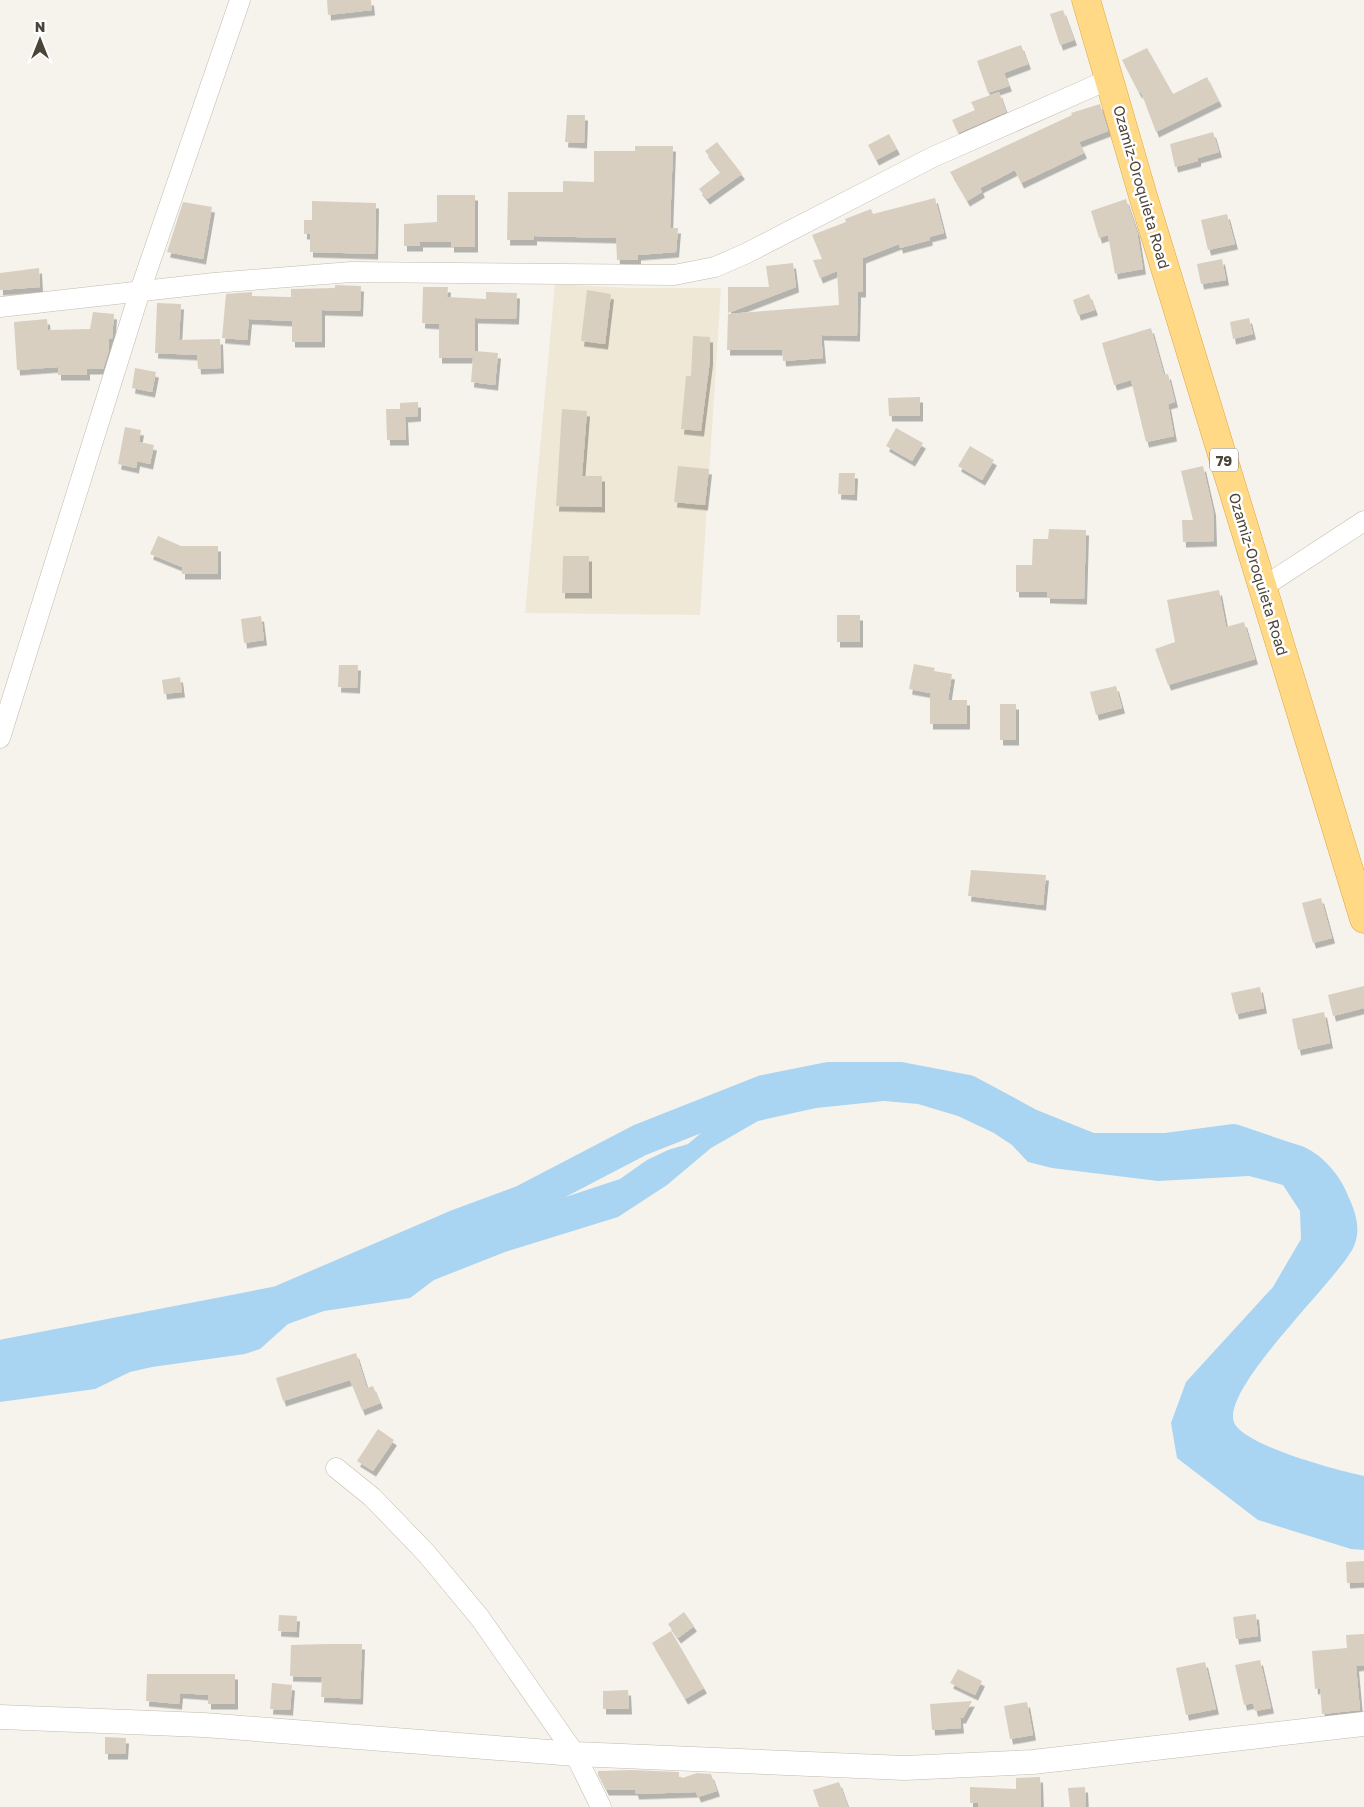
<svg xmlns="http://www.w3.org/2000/svg" width="1364" height="1807" font-family="'Golos Text',sans-serif">
<style>
.education{fill:#efe8d6}
.water{fill:#a9d4f2}
.lines{fill:none;stroke-linecap:round;stroke-linejoin:round}
.river{stroke:#a9d4f2;stroke-width:32}
.building{fill:#d8cfc1;filter:url(#shadow)}
.minor-casing{stroke:#c2bbae;stroke-width:21}
.tertiary-casing{stroke:#c2bbae;stroke-width:25}
.trunk-casing{stroke:#e0a43c;stroke-width:29}
.minor{stroke:#fff;stroke-width:20}
.tertiary{stroke:#fff;stroke-width:24}
.trunk{stroke:#ffd985;stroke-width:28}
.labels{text-anchor:middle;dominant-baseline:central;stroke-width:5;stroke-linejoin:round;paint-order:stroke}
.shield{fill:#fff;stroke:#817c74;stroke-width:1}
.shield-label{font-size:14px;font-weight:bold;fill:#4b4439}
.street-label{font-size:15px;fill:#4b4439;stroke:#fff}
</style>
<defs>
<filter id="shadow"><feDropShadow dx="3" dy="5.5" stdDeviation="0" flood-color="#0004"/></filter>
</defs>
<rect width="100%" height="100%" fill="#f6f3ec"/>
<path class="education" d="M 555,284 L 629,288 L 721,288 L 700,615 L 525,613 Z"/>
<path class="water" d="M 881,1083 C 922,1090 964,1096 1001,1115 C 1027,1128 1054,1152 1084,1156 C 1094,1157 1106,1155 1116,1155 C 1137,1154 1159,1155 1181,1152 C 1215,1149 1278,1132 1308,1149 C 1327,1159 1342,1179 1349,1198 C 1356,1213 1361,1230 1354,1246 C 1340,1279 1212,1395 1236,1426 C 1254,1448 1335,1470 1364,1476 L 1364,1550 L 1351,1549 L 1258,1520 L 1177,1458 L 1171,1423 L 1186,1382 L 1273,1287 L 1301,1239 L 1300,1211 L 1283,1185 L 1249,1176 L 1158,1181 L 1052,1168 L 1028,1162 L 1012,1145 L 994,1133 L 958,1116 L 918,1104 L 884,1101 L 816,1108 L 758,1121 L 711,1148 L 667,1185 L 618,1217 L 505,1252 L 434,1280 L 410,1298 L 324,1311 L 288,1324 L 260,1349 L 245,1354 L 152,1367 L 130,1372 L 95,1389 L 0,1402 L 0,1369 L 79,1353 L 113,1342 L 208,1324 L 305,1298 L 372,1272 L 463,1231 L 620,1179 L 647,1160 L 668,1150 L 688,1144 L 707,1128 L 764,1098 L 818,1086 Z"/>
<g class="lines">
<path class="river" d="M 0,1356 L 279,1302 L 458,1225 L 523,1201 L 640,1140 L 764,1091 L 829,1078 L 900,1078 L 968,1091 L 1029,1124 L 1091,1149 L 1165,1149 L 1233,1140 L 1289,1159"/>
</g>
<g class="building">
<path d="M 327,0 L 371,0 L 372,10 L 328,15 Z"/>
<path d="M 1063,10 L 1074,40 L 1060,45 L 1050,14 Z"/>
<path d="M 1021,45 L 1028,64 L 1004,73 L 1009,86 L 988,93 L 977,61 Z"/>
<path d="M 1147,48 L 1173,94 L 1207,77 L 1219,101 L 1156,132 L 1141,92 L 1139,93 L 1122,60 Z"/>
<path d="M 999,92 L 1006,112 L 958,133 L 952,120 L 975,110 L 971,102 Z"/>
<path d="M 1100,104 L 1108,131 L 1079,142 L 1084,153 L 1021,183 L 1015,170 L 980,188 L 982,192 L 967,201 L 950,172 L 1072,115 L 1071,113 Z"/>
<path d="M 567,115 L 585,115 L 584,143 L 565,142 Z"/>
<path d="M 1213,132 L 1219,152 L 1198,158 L 1198,161 L 1175,167 L 1170,144 Z"/>
<path d="M 889,134 L 897,149 L 876,160 L 868,145 Z"/>
<path d="M 717,142 L 742,174 L 707,199 L 699,189 L 721,172 L 705,151 Z"/>
<path d="M 635,146 L 673,146 L 670,228 L 678,228 L 676,252 L 638,255 L 638,260 L 617,260 L 616,238 L 534,236 L 534,240 L 507,240 L 508,192 L 563,192 L 563,181 L 594,182 L 594,151 L 635,151 Z"/>
<path d="M 437,195 L 475,195 L 475,247 L 451,247 L 451,242 L 420,242 L 420,246 L 404,246 L 404,224 L 437,222 Z"/>
<path d="M 935,198 L 944,233 L 929,237 L 930,240 L 900,248 L 899,244 L 863,258 L 863,292 L 858,292 L 857,336 L 821,335 L 823,358 L 783,361 L 782,350 L 727,350 L 728,314 L 839,305 L 837,271 L 820,278 L 813,260 L 822,259 L 812,235 L 846,222 L 845,219 L 871,209 L 873,214 Z"/>
<path d="M 1126,199 L 1137,232 L 1143,269 L 1115,274 L 1108,235 L 1099,238 L 1091,211 Z"/>
<path d="M 312,201 L 376,203 L 375,254 L 310,252 L 310,234 L 304,234 L 304,220 L 312,220 Z"/>
<path d="M 183,202 L 212,207 L 203,259 L 167,252 Z"/>
<path d="M 1227,214 L 1235,244 L 1208,250 L 1201,220 Z"/>
<path d="M 1222,259 L 1226,280 L 1201,284 L 1197,264 Z"/>
<path d="M 793,263 L 796,287 L 728,313 L 728,287 L 769,287 L 766,266 Z"/>
<path d="M 39,268 L 40,287 L 0,290 L 0,273 Z"/>
<path d="M 335,285 L 361,286 L 360,311 L 322,310 L 322,342 L 292,342 L 292,321 L 249,319 L 247,340 L 222,338 L 226,294 L 252,292 L 252,296 L 291,297 L 291,289 L 335,288 Z"/>
<path d="M 423,287 L 448,287 L 447,297 L 486,299 L 486,292 L 517,293 L 516,319 L 475,318 L 475,351 L 498,353 L 495,385 L 471,382 L 473,358 L 439,358 L 439,324 L 422,323 Z"/>
<path d="M 587,290 L 611,294 L 605,344 L 581,341 Z"/>
<path d="M 1089,294 L 1095,310 L 1078,315 L 1073,300 Z"/>
<path d="M 157,303 L 181,304 L 179,340 L 220,339 L 221,368 L 198,369 L 197,355 L 155,353 Z"/>
<path d="M 93,312 L 114,314 L 112,339 L 109,338 L 109,350 L 103,369 L 87,369 L 87,375 L 58,375 L 58,367 L 17,370 L 14,322 L 47,319 L 48,330 L 90,329 Z"/>
<path d="M 1249,318 L 1253,334 L 1233,339 L 1230,322 Z"/>
<path d="M 1151,328 L 1164,375 L 1168,374 L 1175,402 L 1168,404 L 1174,436 L 1146,442 L 1131,380 L 1114,385 L 1102,343 Z"/>
<path d="M 693,336 L 710,337 L 710,360 L 701,431 L 681,429 L 686,376 L 691,376 Z"/>
<path d="M 135,368 L 156,372 L 152,392 L 132,388 Z"/>
<path d="M 920,397 L 920,416 L 889,416 L 888,398 Z"/>
<path d="M 418,402 L 418,416 L 405,417 L 406,440 L 387,440 L 386,409 L 400,409 L 400,403 Z"/>
<path d="M 562,409 L 587,411 L 582,476 L 602,476 L 602,507 L 556,506 Z"/>
<path d="M 125,427 L 141,430 L 139,442 L 154,445 L 150,464 L 137,461 L 136,468 L 118,464 Z"/>
<path d="M 896,428 L 923,443 L 912,461 L 886,446 Z"/>
<path d="M 970,446 L 994,460 L 982,480 L 958,466 Z"/>
<path d="M 678,466 L 709,469 L 705,505 L 674,502 Z"/>
<path d="M 1203,466 L 1213,510 L 1214,541 L 1183,542 L 1182,520 L 1193,520 L 1181,471 Z"/>
<path d="M 839,473 L 855,473 L 854,495 L 838,494 Z"/>
<path d="M 1049,529 L 1086,530 L 1084,599 L 1047,598 L 1047,592 L 1016,592 L 1016,565 L 1032,565 L 1033,539 L 1048,539 Z"/>
<path d="M 158,536 L 181,546 L 218,546 L 218,574 L 182,574 L 182,567 L 150,554 Z"/>
<path d="M 563,556 L 589,556 L 589,593 L 562,593 Z"/>
<path d="M 1219,590 L 1226,627 L 1244,622 L 1255,659 L 1168,685 L 1155,649 L 1175,642 L 1167,600 Z"/>
<rect x="837" y="615" width="23" height="27"/>
<path d="M 261,616 L 264,640 L 244,643 L 241,619 Z"/>
<path d="M 914,664 L 935,668 L 934,671 L 952,674 L 948,700 L 967,700 L 967,724 L 930,724 L 930,693 L 909,689 Z"/>
<path d="M 339,665 L 358,665 L 357,688 L 338,687 Z"/>
<path d="M 180,677 L 182,692 L 164,694 L 162,680 Z"/>
<path d="M 1116,686 L 1122,708 L 1096,715 L 1090,692 Z"/>
<rect x="1000" y="704" width="16" height="36"/>
<path d="M 971,870 L 1046,875 L 1043,905 L 968,896 Z"/>
<path d="M 1321,898 L 1332,938 L 1313,943 L 1302,903 Z"/>
<path d="M 1364,986 L 1364,1008 L 1333,1016 L 1328,995 Z"/>
<path d="M 1260,987 L 1264,1008 L 1236,1014 L 1231,993 Z"/>
<path d="M 1324,1012 L 1330,1043 L 1298,1050 L 1292,1019 Z"/>
<path d="M 356,1353 L 367,1388 L 373,1386 L 380,1403 L 362,1410 L 350,1380 L 283,1401 L 276,1378 Z"/>
<path d="M 378,1429 L 394,1440 L 373,1471 L 357,1461 Z"/>
<path d="M 1364,1561 L 1364,1582 L 1347,1583 L 1346,1562 Z"/>
<path d="M 684,1612 L 694,1626 L 678,1638 L 668,1624 Z"/>
<path d="M 1256,1614 L 1258,1636 L 1236,1639 L 1233,1617 Z"/>
<path d="M 279,1615 L 297,1616 L 296,1632 L 278,1631 Z"/>
<path d="M 671,1631 L 704,1688 L 685,1699 L 652,1643 Z"/>
<path d="M 1364,1634 L 1364,1665 L 1356,1666 L 1360,1710 L 1322,1714 L 1320,1688 L 1315,1689 L 1312,1651 L 1347,1648 L 1346,1635 Z"/>
<path d="M 328,1644 L 362,1644 L 360,1699 L 321,1697 L 322,1677 L 290,1676 L 291,1645 Z"/>
<path d="M 1260,1660 L 1271,1708 L 1255,1711 L 1253,1703 L 1244,1705 L 1235,1665 Z"/>
<path d="M 1205,1662 L 1216,1709 L 1186,1715 L 1176,1668 Z"/>
<path d="M 958,1669 L 982,1681 L 975,1695 L 950,1683 Z"/>
<path d="M 147,1674 L 235,1674 L 235,1704 L 208,1704 L 208,1695 L 180,1693 L 179,1704 L 146,1701 Z"/>
<path d="M 272,1683 L 292,1685 L 290,1710 L 270,1709 Z"/>
<path d="M 628,1690 L 629,1709 L 603,1709 L 603,1691 Z"/>
<path d="M 972,1701 L 963,1718 L 960,1718 L 961,1728 L 932,1730 L 930,1704 Z"/>
<path d="M 1027,1702 L 1033,1735 L 1010,1739 L 1004,1706 Z"/>
<path d="M 105,1737 L 126,1738 L 125,1754 L 105,1754 Z"/>
<path d="M 632,1770 L 679,1772 L 679,1779 L 697,1773 L 711,1774 L 717,1791 L 698,1797 L 696,1792 L 636,1794 L 635,1790 L 606,1790 L 598,1775 L 598,1771 Z"/>
<path d="M 1040,1777 L 1041,1807 L 978,1807 L 978,1803 L 970,1803 L 970,1787 L 1016,1789 L 1016,1778 Z"/>
<path d="M 839,1782 L 848,1807 L 819,1807 L 813,1790 Z"/>
<path d="M 1085,1787 L 1086,1807 L 1070,1807 L 1068,1788 Z"/>
</g>
<g class="lines">
<g class="minor-casing">
<g id="minor">
<path d="M 0,307 L 214,283 L 351,272 L 674,275 L 715,267 L 747,253 L 933,157 L 1110,79"/>
<path d="M 1263,587 L 1364,521"/>
<path d="M 0,738 L 140,291 L 240,0"/>
<path d="M 336,1468 L 372,1497 L 426,1553 L 480,1618 L 575,1754 L 601,1807"/>
</g>
</g>
<g class="tertiary-casing">
<path id="tertiary" d="M 0,1717 L 204,1725 L 575,1754 L 905,1768 L 1033,1762 L 1364,1724"/>
</g>
<g class="trunk-casing">
<path id="trunk" d="M 1086,0 L 1143,196 L 1364,919"/>
</g>
<use href="#minor" class="minor"/>
<use href="#tertiary" class="tertiary"/>
<use href="#trunk" class="trunk"/>
</g>
<g class="labels">
<rect class="shield" x="1210" y="448.5" width="28" height="23" rx="4"/>
<g class="shield-label">
<text x="1224" y="460">79</text>
</g>
<g class="street-label">
<text transform="translate(1142 187) rotate(74)">Ozamiz-Oroquieta Road</text>
<text transform="translate(1259 574) rotate(73)">Ozamiz-Oroquieta Road</text>
</g>
</g>
<g transform="translate(40 40)" stroke="#ffffff" stroke-width="4" paint-order="stroke">
<path d="M0-4L9 19L0 12L-9 19Z" fill="#4b4439"/>
<text y="-8" font-size="14" font-weight="bold" text-anchor="middle" fill="#4b4439">N</text>
</g>
</svg>
